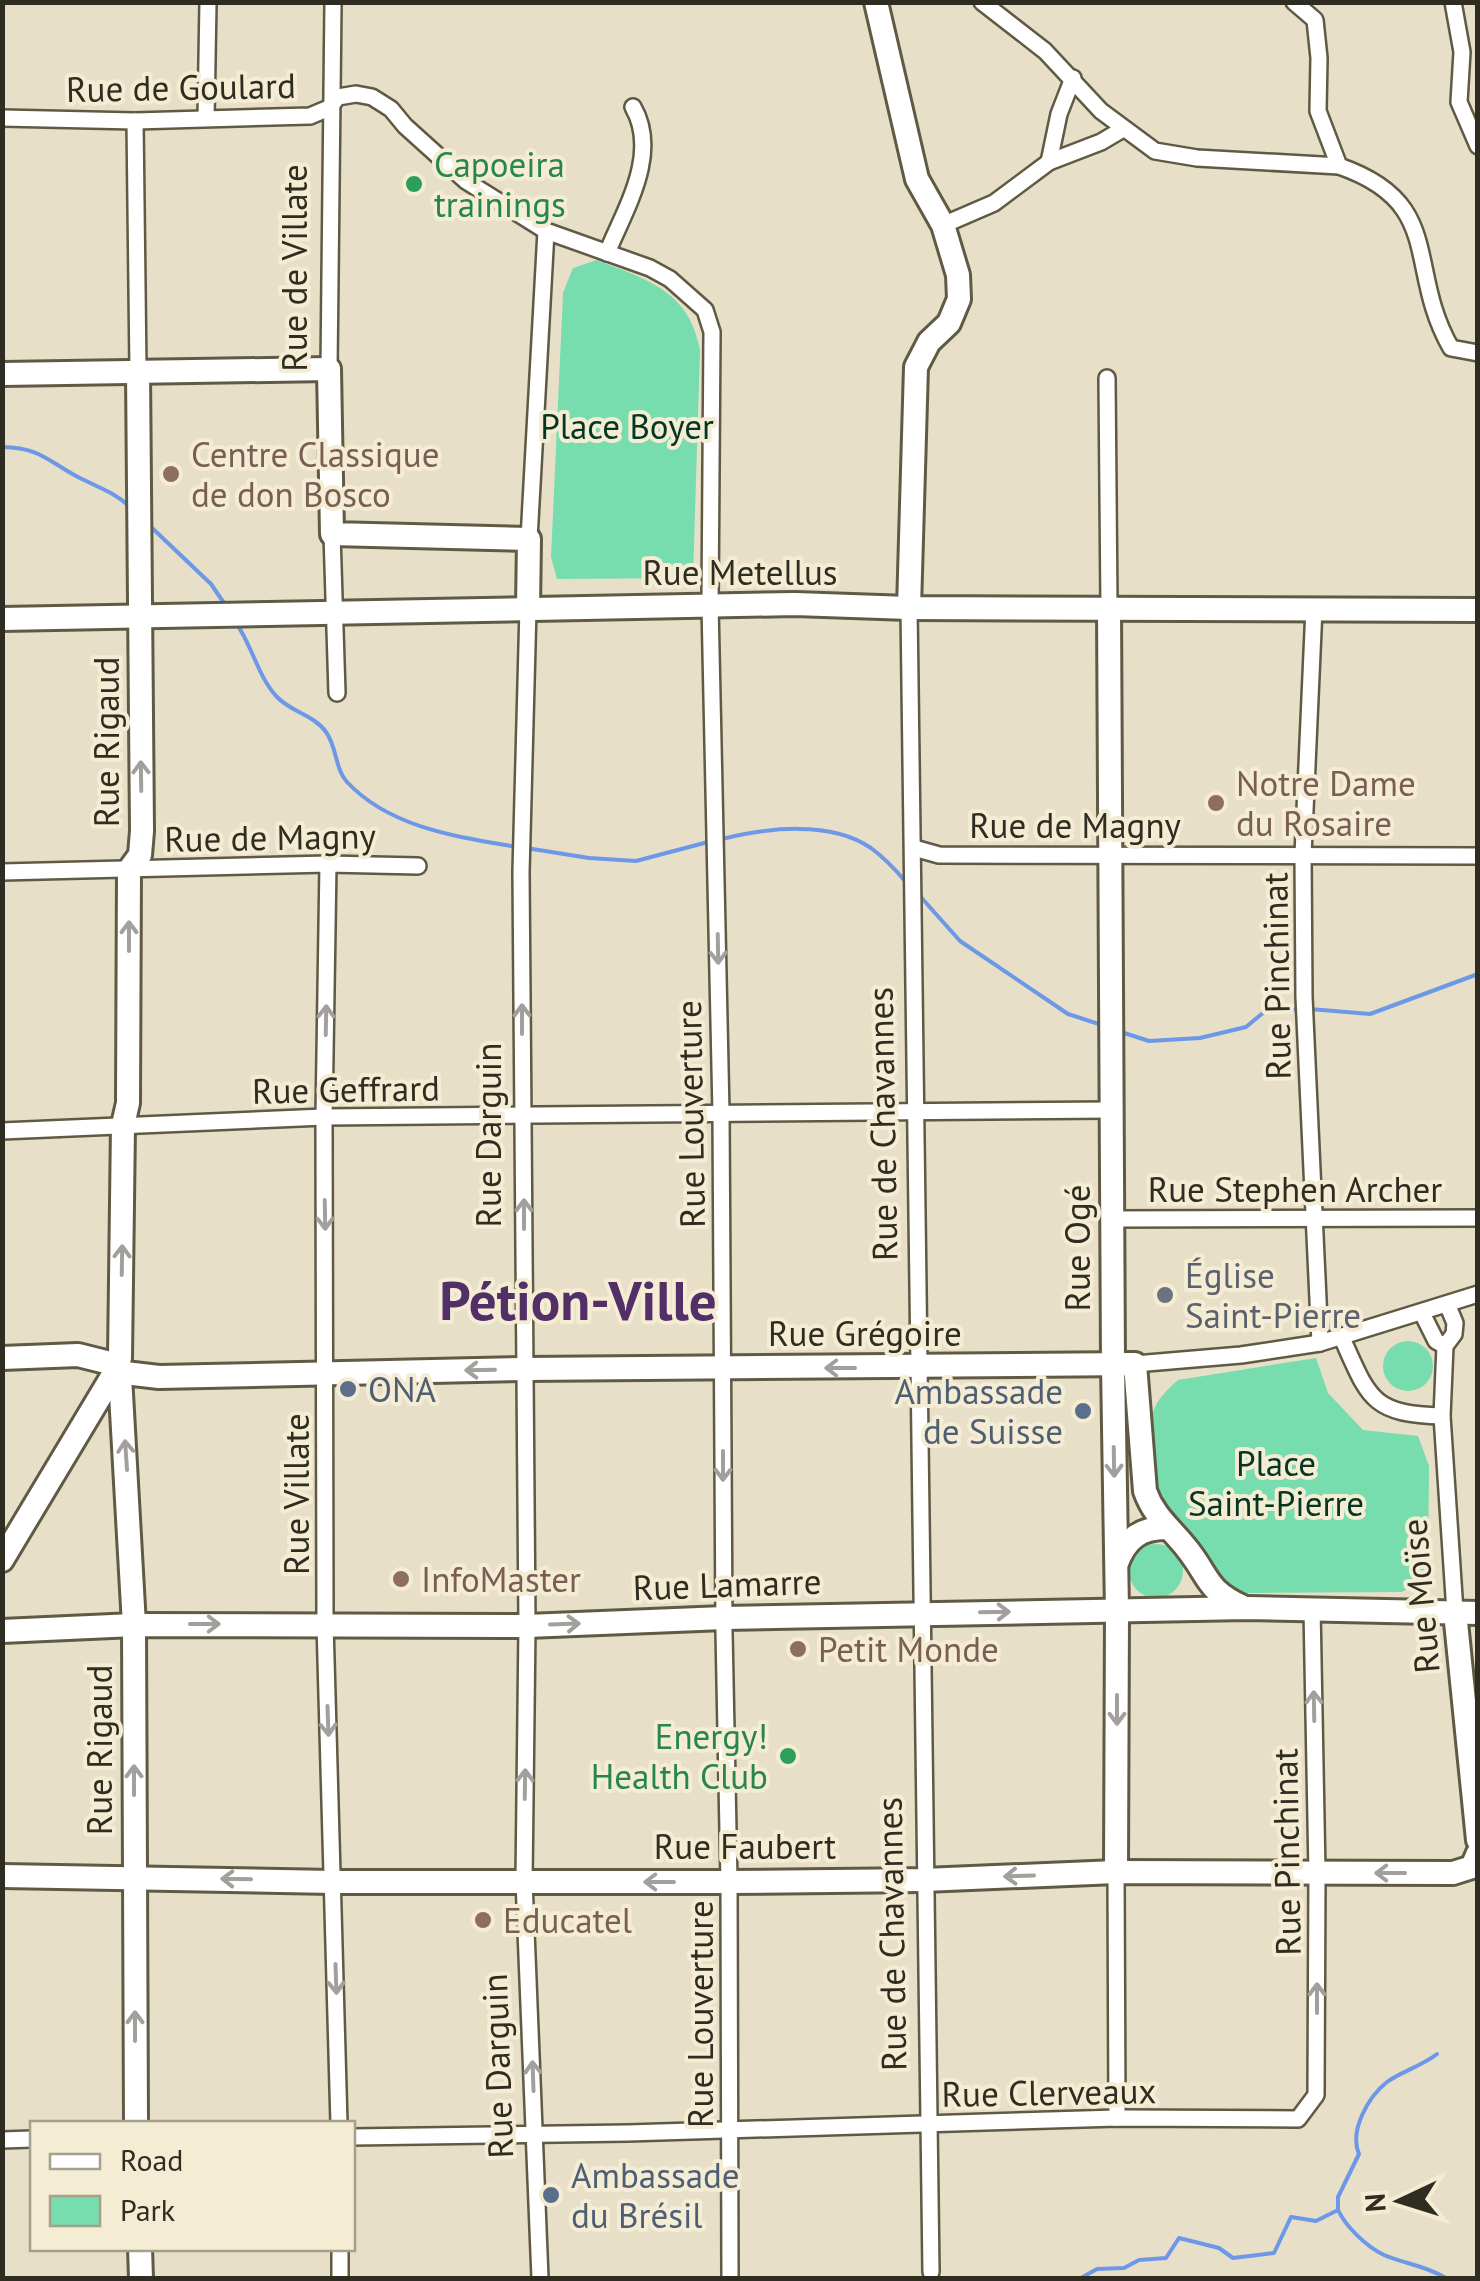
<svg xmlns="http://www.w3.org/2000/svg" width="1480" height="2281" font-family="'PT Sans',sans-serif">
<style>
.green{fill:#77dcae}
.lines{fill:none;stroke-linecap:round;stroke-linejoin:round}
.stream{stroke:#6d98e7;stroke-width:4}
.street-casing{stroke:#605944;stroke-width:20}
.secondary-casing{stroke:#605944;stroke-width:28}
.street{stroke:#fff;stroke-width:15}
.secondary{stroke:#fff;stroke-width:22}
.oneway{stroke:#a1a09c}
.leisure-dot{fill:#2e9e5b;stroke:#f4ecd3;stroke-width:4}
.education-dot{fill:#8d6e63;stroke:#f4ecd3;stroke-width:4}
.worship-dot{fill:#6b7280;stroke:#f4ecd3;stroke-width:4}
.service-dot{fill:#5c6f8a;stroke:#f4ecd3;stroke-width:4}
.labels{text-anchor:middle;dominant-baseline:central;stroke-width:8;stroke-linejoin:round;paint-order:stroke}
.street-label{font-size:35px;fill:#2f2c22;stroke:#f4ecd3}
.leisure-label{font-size:35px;fill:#27864d;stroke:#f4ecd3;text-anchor:start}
.park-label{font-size:35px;fill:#033724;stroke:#f4ecd3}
.education-label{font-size:35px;fill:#785e54;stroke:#f4ecd3;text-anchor:start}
.worship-label{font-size:35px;fill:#5b616d;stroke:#f4ecd3;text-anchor:start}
.service-label{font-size:35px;fill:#4e5e75;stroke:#f4ecd3;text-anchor:start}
.town-label{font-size:55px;font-weight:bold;fill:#532f67;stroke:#f4ecd3}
</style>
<rect width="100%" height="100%" fill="#e7dfc7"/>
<g class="green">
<path d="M 597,260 C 647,280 689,290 700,350 L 693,578 L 557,579 L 551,557 L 563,293 L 573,268 Z"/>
<circle cx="1408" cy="1366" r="25"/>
<path d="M 1316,1358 L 1328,1393 L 1363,1430 L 1418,1436 L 1429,1466 L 1428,1577 L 1402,1592 L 1246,1593 L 1212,1578 C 1202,1549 1191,1531 1164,1516 C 1157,1495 1146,1431 1153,1412 C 1157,1399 1168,1389 1178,1380 Z"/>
<circle cx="1156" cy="1571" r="27"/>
</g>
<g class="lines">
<g class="stream">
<path d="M 2,447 C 42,448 47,461 78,477 C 95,486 114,492 129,506"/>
<path d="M 150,526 L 211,584 L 226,606"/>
<path d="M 236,623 C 252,645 258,677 277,697 C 291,712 314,715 326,732 C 337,747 335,769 347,782 C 390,828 458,837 517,847"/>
<path d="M 722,839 C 766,828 831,820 871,848 C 883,857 895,869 905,881"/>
<path d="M 526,848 L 589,858 L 636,861 L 708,842"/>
<path d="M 919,895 L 960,941 L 1068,1014 L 1105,1026"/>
<path d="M 1310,1009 L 1370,1014 L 1478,974"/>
<path d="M 1118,1031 L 1149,1041 L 1200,1038 L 1246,1027 L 1264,1012 L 1300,1009"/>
<path d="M 1338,2210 C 1346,2227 1367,2247 1384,2255 C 1405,2264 1424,2265 1446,2278"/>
<path d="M 1081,2278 L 1097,2269 L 1124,2268 L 1139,2260 L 1166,2258 L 1179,2238 L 1219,2248 L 1233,2258 L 1274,2253 L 1291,2217 L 1316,2221 L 1338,2210 L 1338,2197 L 1359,2154 C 1349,2131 1368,2097 1387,2082 C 1402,2071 1422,2066 1437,2054"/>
</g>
<g class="street-casing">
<g id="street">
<path d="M 982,2 L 1045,51 L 1101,111 L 1155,151 L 1197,158 L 1339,166 C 1446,203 1405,268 1451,348 L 1478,353"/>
<path d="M 1294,2 L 1315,20 L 1319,58 L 1318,111 L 1339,166"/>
<path d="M 1453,2 L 1462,52 L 1459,102 L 1478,146"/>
<path d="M 206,117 L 208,2"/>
<path d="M 2,118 L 135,121 L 310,116 L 329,108 L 338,97 L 356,94 L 372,97 L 391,109 L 405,126 L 466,181 L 546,231 L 650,268 L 670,279 L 705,310 L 712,332 L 710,605 L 721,1113 L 724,1631 L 729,1882 L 730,2278"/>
<path d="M 135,121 L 138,371"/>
<path d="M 1049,162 L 1059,114 L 1073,78"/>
<path d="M 943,225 L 994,203 L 1049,162 L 1101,142 L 1123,129"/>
<path d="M 607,253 C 625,209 660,154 633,107"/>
<path d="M 329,369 L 333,2"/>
<path d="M 1107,378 L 1109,607"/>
<path d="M 332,534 L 337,693"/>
<path d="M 529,539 L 546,231"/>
<path d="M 528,608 L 521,872 L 527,1626 L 524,1881 L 540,2278"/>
<path d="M 909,608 L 931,2272"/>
<path d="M 1314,608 L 1303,855 L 1304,997 L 1320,1343"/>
<path d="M 914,848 L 939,855 L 1478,856"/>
<path d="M 328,864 L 324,1117 L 325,1624 L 339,2124"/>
<path d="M 2,872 L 328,864 L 418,866"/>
<path d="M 2,1131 L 324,1117 L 1112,1110"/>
<path d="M 1112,1219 L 1478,1218"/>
<path d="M 1447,1304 L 1455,1323 L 1454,1334 L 1445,1346 L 1442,1416 L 1455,1612"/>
<path d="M 1422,1313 L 1436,1341 L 1445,1346"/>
<path d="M 1342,1338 C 1369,1398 1371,1414 1442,1416"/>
<path d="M 1135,1364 L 1241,1355 L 1320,1343 L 1478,1294"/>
<path d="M 1116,1872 L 1117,2118"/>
<path d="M 352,2137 L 628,2133 L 1117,2118 L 1298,2119 L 1316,2095 L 1317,1873 L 1312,1608"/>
<path d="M 2,2140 L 32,2139"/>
<path d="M 340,2248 L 340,2278"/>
</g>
</g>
<g class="secondary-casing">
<g id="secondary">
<path d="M 876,2 L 917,179 L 943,225 L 958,275 L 959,299 L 949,323 L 929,342 L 916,367 L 909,608"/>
<path d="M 2,374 L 329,369 L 332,534 L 529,539 L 528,608"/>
<path d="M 1109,607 L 1113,1365 L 1117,1612 L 1116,1872"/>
<path d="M 2,619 L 795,604 L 909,608 L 1478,610"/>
<path d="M 2,1358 L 78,1355 L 110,1363"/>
<path d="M 120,1358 L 123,1125 L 128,1103 L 129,870 L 140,855 L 142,831 L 138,371"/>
<path d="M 125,1373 L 159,1377 L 525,1369 L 1135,1364 L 1145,1491 C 1154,1517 1172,1529 1188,1550 C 1210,1578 1206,1590 1243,1607"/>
<path d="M 120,1376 L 134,1625 L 136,2124"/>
<path d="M 2,1560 L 113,1375"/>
<path d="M 1117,1563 C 1126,1539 1140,1528 1166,1528"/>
<path d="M 1455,1612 L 1478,1840"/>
<path d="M 2,1631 L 134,1625 L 527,1626 L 724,1618 L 1247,1608 L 1478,1613"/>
<path d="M 2,1876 L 333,1882 L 729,1882 L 924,1880 L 1116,1872 L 1453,1873 L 1472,1867 L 1478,1853"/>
<path d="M 140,2248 L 141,2278"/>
</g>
</g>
<use href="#street" class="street"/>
<use href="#secondary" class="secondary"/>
</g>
<defs><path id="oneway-shaft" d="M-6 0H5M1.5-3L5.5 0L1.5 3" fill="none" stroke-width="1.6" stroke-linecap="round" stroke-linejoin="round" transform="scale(2.5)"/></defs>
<g class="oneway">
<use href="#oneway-shaft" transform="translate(141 776) rotate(-91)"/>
<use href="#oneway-shaft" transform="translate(129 936) rotate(-90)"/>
<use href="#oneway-shaft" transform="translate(718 949) rotate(89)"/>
<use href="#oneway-shaft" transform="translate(522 1019) rotate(-90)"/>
<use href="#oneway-shaft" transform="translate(326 1020) rotate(-89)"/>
<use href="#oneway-shaft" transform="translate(524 1214) rotate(-90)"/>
<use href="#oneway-shaft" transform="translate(325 1215) rotate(89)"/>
<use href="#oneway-shaft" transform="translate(122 1260) rotate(-89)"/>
<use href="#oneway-shaft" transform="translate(840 1368) rotate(180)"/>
<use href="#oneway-shaft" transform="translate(480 1370) rotate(179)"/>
<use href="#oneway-shaft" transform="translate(126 1455) rotate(-94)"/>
<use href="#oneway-shaft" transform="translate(1114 1462) rotate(89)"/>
<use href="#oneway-shaft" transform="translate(723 1466) rotate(90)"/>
<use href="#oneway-shaft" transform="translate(995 1612) rotate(-1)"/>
<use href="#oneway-shaft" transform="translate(205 1624)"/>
<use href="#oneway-shaft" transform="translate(565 1624) rotate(-2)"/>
<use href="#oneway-shaft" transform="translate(1314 1706) rotate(-91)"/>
<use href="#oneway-shaft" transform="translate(1117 1710) rotate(90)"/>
<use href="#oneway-shaft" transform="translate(328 1721) rotate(88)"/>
<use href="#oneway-shaft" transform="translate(134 1780) rotate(-90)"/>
<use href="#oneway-shaft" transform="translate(525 1784) rotate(-89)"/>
<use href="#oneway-shaft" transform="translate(1390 1873) rotate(180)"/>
<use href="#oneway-shaft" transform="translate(1019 1876) rotate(178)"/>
<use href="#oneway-shaft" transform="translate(236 1879) rotate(-179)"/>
<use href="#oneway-shaft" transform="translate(659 1882) rotate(-180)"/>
<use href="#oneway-shaft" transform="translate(336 1979) rotate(88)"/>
<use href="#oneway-shaft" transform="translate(1317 1998) rotate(-90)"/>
<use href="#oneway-shaft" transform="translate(135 2026) rotate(-90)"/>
<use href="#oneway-shaft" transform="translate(533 2076) rotate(-92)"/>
</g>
<g class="leisure-dot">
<circle cx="414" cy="184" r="10"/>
<circle cx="788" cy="1756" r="10"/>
</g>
<g class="education-dot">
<circle cx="171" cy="474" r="10"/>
<circle cx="1216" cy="803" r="10"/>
<circle cx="401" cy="1579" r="10"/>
<circle cx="798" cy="1649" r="10"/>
<circle cx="483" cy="1920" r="10"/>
</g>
<circle class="worship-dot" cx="1165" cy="1295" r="10"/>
<g class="service-dot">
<circle cx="348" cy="1389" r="10"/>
<circle cx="1083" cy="1411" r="10"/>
<circle cx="551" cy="2195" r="10"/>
</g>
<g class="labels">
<g class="street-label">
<text transform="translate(181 87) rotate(-1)">Rue de Goulard</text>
<text transform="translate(294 268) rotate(-90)">Rue de Villate</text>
<text x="740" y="572">Rue Metellus</text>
<text transform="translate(106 742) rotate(-90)">Rue Rigaud</text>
<text x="1075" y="825">Rue de Magny</text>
<text transform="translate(270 837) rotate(-1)">Rue de Magny</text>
<text transform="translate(1276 976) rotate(-91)">Rue Pinchinat</text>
<text transform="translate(346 1089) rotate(-1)">Rue Geffrard</text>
<text transform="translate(690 1114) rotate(-91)">Rue Louverture</text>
<text transform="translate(882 1124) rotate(-91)">Rue de Chavannes</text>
<text transform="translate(488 1135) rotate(-90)">Rue Darguin</text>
<text x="1295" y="1189">Rue Stephen Archer</text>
<text transform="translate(1077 1248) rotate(-90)">Rue Ogé</text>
<text x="865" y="1333">Rue Grégoire</text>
<text transform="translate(296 1494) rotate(-90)">Rue Villate</text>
<text transform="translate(727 1584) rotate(-2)">Rue Lamarre</text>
<text transform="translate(1420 1596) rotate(-95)">Rue Moïse</text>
<text transform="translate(99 1750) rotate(-90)">Rue Rigaud</text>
<text x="745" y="1846">Rue Faubert</text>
<text transform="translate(1286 1852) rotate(-91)">Rue Pinchinat</text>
<text transform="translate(891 1934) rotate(-91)">Rue de Chavannes</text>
<text transform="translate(700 2014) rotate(-90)">Rue Louverture</text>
<text transform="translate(497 2066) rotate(-92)">Rue Darguin</text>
<text transform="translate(1049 2092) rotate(-1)">Rue Clerveaux</text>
</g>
<g class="leisure-label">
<text x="434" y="164">Capoeira<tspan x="434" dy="40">trainings</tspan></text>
<text x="768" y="1736" text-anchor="end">Energy!<tspan x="768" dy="40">Health Club</tspan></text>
</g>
<g class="park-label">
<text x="627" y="426">Place Boyer</text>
<text x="1276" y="1463">Place<tspan x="1276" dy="40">Saint-Pierre</tspan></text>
</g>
<g class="education-label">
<text x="191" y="454">Centre Classique<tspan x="191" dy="40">de don Bosco</tspan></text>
<text x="1236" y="783">Notre Dame<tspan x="1236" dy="40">du Rosaire</tspan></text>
<text x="421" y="1579">InfoMaster</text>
<text x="818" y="1649">Petit Monde</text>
<text x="503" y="1920">Educatel</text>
</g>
<g class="worship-label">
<text x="1185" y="1275">Église<tspan x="1185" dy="40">Saint-Pierre</tspan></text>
</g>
<g class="service-label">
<text x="368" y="1389">ONA</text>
<text x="1063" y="1391" text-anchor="end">Ambassade<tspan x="1063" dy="40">de Suisse</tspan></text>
<text x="571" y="2175">Ambassade<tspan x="571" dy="40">du Brésil</tspan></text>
</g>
<g class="town-label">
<text x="578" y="1299">Pétion-Ville</text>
</g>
</g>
<rect width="1480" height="2281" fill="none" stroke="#2f2c22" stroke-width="10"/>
<rect x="30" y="2121" width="325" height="130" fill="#f4ecd3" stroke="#a59f8c" stroke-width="2.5"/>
<rect x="50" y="2154" width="50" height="15" fill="#ffffff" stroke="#a59f8c" stroke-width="2.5"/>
<text x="120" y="2171" font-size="30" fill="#2f2c22">Road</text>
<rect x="50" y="2196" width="50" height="30" fill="#77dcae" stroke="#a59f8c" stroke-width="2.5"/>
<text x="120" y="2221" font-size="30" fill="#2f2c22">Park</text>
<g transform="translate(1400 2201) rotate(266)" stroke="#f4ecd3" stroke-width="8" paint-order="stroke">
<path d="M0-8L18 38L0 25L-18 38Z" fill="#2f2c22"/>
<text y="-15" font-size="28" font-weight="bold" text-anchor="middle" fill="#2f2c22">N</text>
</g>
</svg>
